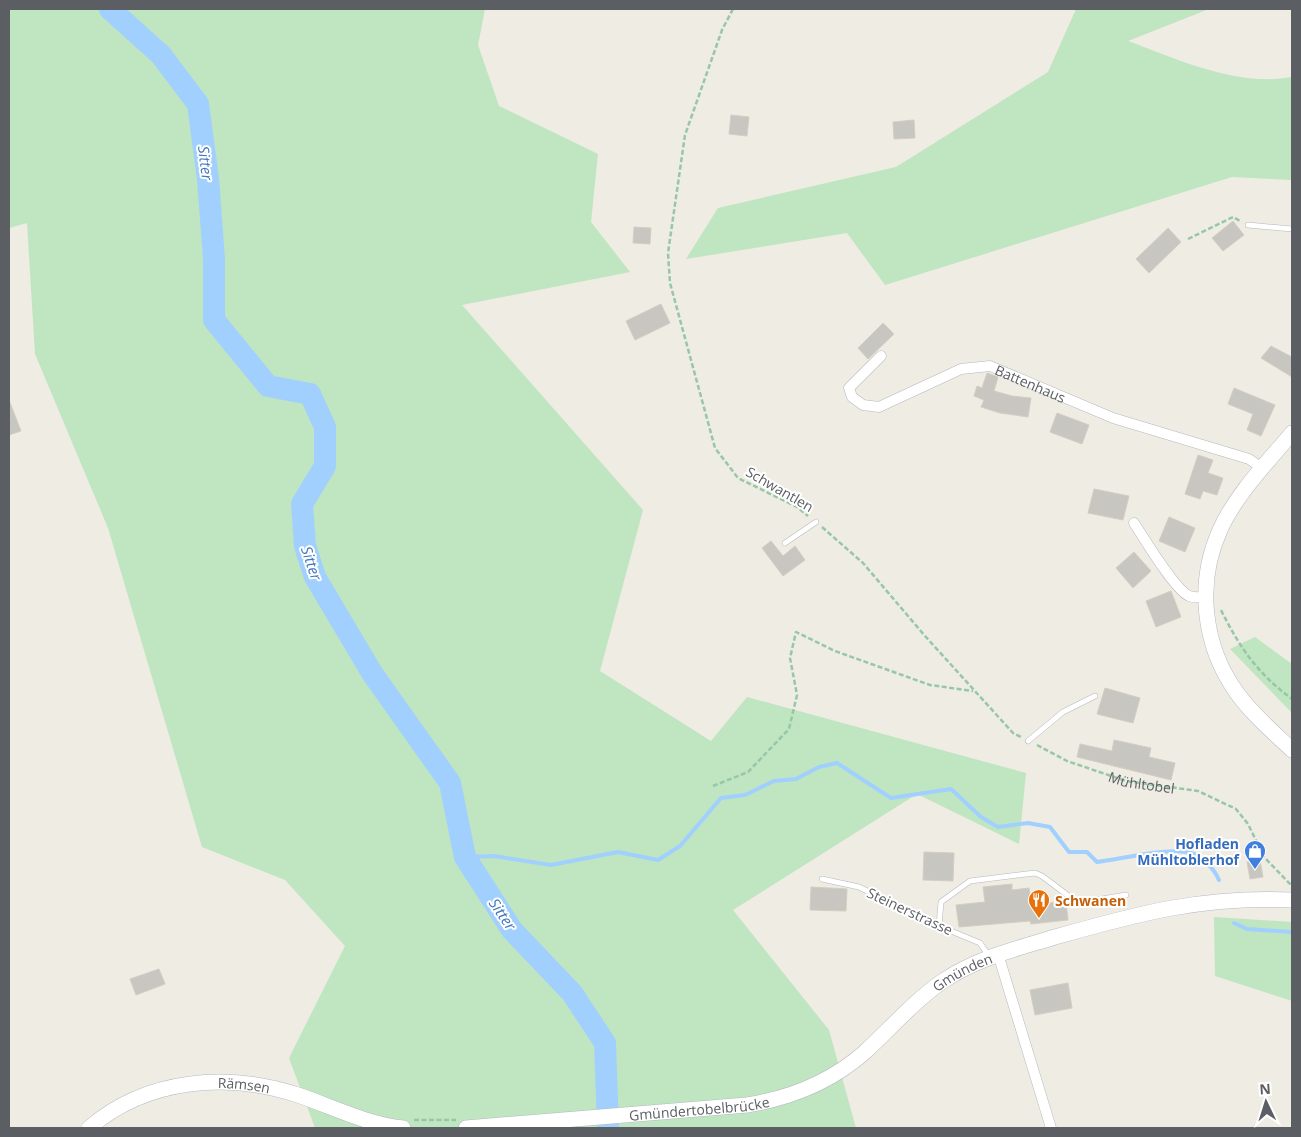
<svg xmlns="http://www.w3.org/2000/svg" width="1301" height="1137" font-family="'Open Sans',sans-serif">
<style>
.green{fill:#bfe5c1}
.lines{fill:none;stroke-linecap:round;stroke-linejoin:round}
.stream{stroke:#a1d0ff;stroke-width:4}
.river{stroke:#a1d0ff;stroke-width:22}
.building{fill:#c8c6c0;stroke:#d2cec1}
.lane-casing{stroke:#b5b8bd;stroke-width:6}
.street-casing{stroke:#b5b8bd;stroke-width:11}
.secondary-casing{stroke:#b6b9bf;stroke-width:16}
.path{stroke:#98c6a8;stroke-width:2.5;stroke-dasharray:5 2.5;stroke-linecap:butt}
.lane{stroke:#fff;stroke-width:5}
.street{stroke:#fff;stroke-width:10}
.secondary{stroke:#fff;stroke-width:15}
.labels{text-anchor:middle;dominant-baseline:central;stroke-width:4;stroke-linejoin:round;paint-order:stroke}
.street-label{font-size:14px;fill:#5b5e63;stroke:#fff}
.shop-label{font-size:14px;font-weight:bold;fill:#366cbe;stroke:#fff;text-anchor:end}
.food-label{font-size:14px;font-weight:bold;fill:#c56008;stroke:#fff;text-anchor:start}
.water-label{font-size:15px;font-style:italic;fill:#4075ba;stroke:#fff}
</style>
<rect width="100%" height="100%" fill="#eeece3"/>
<g class="green">
<path d="M 9,9 L 485,9 L 478,45 L 499,106 L 598,154 L 591,222 L 630,272 L 462,305 L 643,510 L 600,671 L 711,741 L 747,697 L 1026,773 L 1019,844 L 917,794 L 733,910 L 829,1030 L 856,1128 L 315,1128 L 289,1058 L 345,946 L 285,880 L 202,847 L 108,528 L 35,354 L 27,223 L 9,228 Z"/>
<path d="M 1076,9 L 1209,9 L 1128,41 C 1179,60 1237,87 1292,77 L 1292,180 L 1232,177 L 885,285 L 847,233 L 686,259 L 718,208 L 896,167 L 1048,72 Z"/>
<path d="M 1255,637 L 1292,664 L 1292,713 L 1230,649 Z"/>
<path d="M 1214,917 L 1292,922 L 1292,1001 L 1215,976 Z"/>
</g>
<g class="lines">
<g class="stream">
<path d="M 465,857 L 494,856 L 551,865 L 618,852 L 658,860 L 680,846 L 721,798 L 745,795 L 774,781 L 796,779 L 819,767 L 837,763 L 891,798 L 951,789 L 981,817 L 998,827 L 1028,823 L 1050,827 L 1069,852 L 1087,852 L 1097,862 C 1122,859 1169,847 1191,853 C 1203,856 1214,869 1219,880"/>
<path d="M 1234,923 L 1247,929 L 1292,932"/>
</g>
<path class="river" d="M 110,9 L 161,55 L 198,104 L 208,179 L 214,259 L 214,320 L 268,386 L 310,394 L 325,427 L 325,466 L 302,504 L 305,546 L 315,577 L 372,673 L 450,783 L 465,857 L 512,930 L 572,993 L 605,1043 L 608,1128"/>
</g>
<g class="building">
<path d="M 731,115 L 749,117 L 747,136 L 729,134 Z"/>
<path d="M 914,120 L 915,138 L 894,139 L 893,122 Z"/>
<path d="M 1233,221 L 1244,235 L 1223,251 L 1212,238 Z"/>
<path d="M 634,227 L 651,228 L 650,244 L 633,243 Z"/>
<path d="M 1168,228 L 1181,242 L 1149,273 L 1136,259 Z"/>
<path d="M 661,304 L 670,323 L 635,340 L 626,321 Z"/>
<path d="M 883,323 L 894,334 L 868,359 L 858,348 Z"/>
<path d="M 1271,346 L 1292,357 L 1292,377 L 1261,358 Z"/>
<path d="M 987,373 L 998,377 L 994,391 L 1012,396 L 1031,398 L 1028,417 L 1000,413 L 981,407 L 984,400 L 974,396 L 977,386 L 982,388 Z"/>
<path d="M 1234,388 L 1275,405 L 1261,436 L 1247,430 L 1253,414 L 1228,404 Z"/>
<path d="M 9,400 L 21,431 L 9,435 Z"/>
<path d="M 1057,413 L 1089,425 L 1082,444 L 1050,432 Z"/>
<path d="M 1198,455 L 1213,460 L 1208,473 L 1223,478 L 1217,495 L 1203,491 L 1200,499 L 1185,494 Z"/>
<path d="M 1094,489 L 1129,496 L 1123,520 L 1088,513 Z"/>
<path d="M 1169,517 L 1195,528 L 1185,552 L 1159,541 Z"/>
<path d="M 771,541 L 783,556 L 795,546 L 805,560 L 783,576 L 762,548 Z"/>
<path d="M 1134,552 L 1151,571 L 1133,588 L 1116,568 Z"/>
<path d="M 1171,591 L 1181,617 L 1156,627 L 1146,601 Z"/>
<path d="M 1105,688 L 1140,698 L 1133,723 L 1097,714 Z"/>
<path d="M 1114,740 L 1151,748 L 1149,757 L 1175,763 L 1171,780 L 1077,757 L 1080,744 L 1112,751 Z"/>
<path d="M 924,852 L 954,853 L 953,881 L 923,880 Z"/>
<path d="M 1260,860 L 1263,877 L 1250,879 L 1247,862 Z"/>
<path d="M 1012,884 L 1012,890 L 1029,888 L 1031,905 L 1066,901 L 1068,920 L 1031,924 L 1030,921 L 959,927 L 956,905 L 985,902 L 983,887 Z"/>
<path d="M 811,887 L 847,889 L 846,911 L 810,910 Z"/>
<path d="M 159,969 L 165,984 L 136,995 L 130,979 Z"/>
<path d="M 1068,983 L 1072,1008 L 1035,1015 L 1030,990 Z"/>
</g>
<g class="lines">
<g class="lane-casing">
<g id="lane">
<path d="M 1248,225 L 1292,229"/>
<path d="M 785,543 L 816,522"/>
<path d="M 1028,741 L 1063,712 L 1095,696"/>
<path d="M 822,879 L 859,887 L 939,926 L 980,943 L 989,956"/>
<path d="M 939,926 L 941,902 L 970,881 L 1035,873 L 1042,876 L 1078,903 L 1126,895"/>
</g>
</g>
<g class="street-casing">
<g id="street">
<path id="s2" d="M 881,356 L 849,388 L 852,397 L 863,405 L 879,407 L 961,369 L 990,366 L 1113,418 L 1249,459 L 1262,468"/>
<path d="M 1134,523 C 1144,538 1174,589 1189,596 C 1194,598 1201,597 1205,597"/>
<path d="M 998,954 L 1051,1128"/>
</g>
</g>
<g class="secondary-casing">
<g id="secondary">
<path d="M 1292,433 C 1267,463 1236,494 1220,530 C 1196,583 1203,646 1237,693 C 1252,714 1273,732 1292,750"/>
<path id="s3" d="M 89,1128 C 147,1078 228,1072 298,1095 C 333,1107 366,1124 403,1128"/>
<path id="s4" d="M 466,1128 L 747,1105 C 791,1098 831,1082 865,1052 C 891,1028 914,1001 943,981 C 977,958 1016,949 1055,937 C 1140,913 1203,896 1292,900"/>
</g>
</g>
<g class="path">
<path d="M 733,9 L 722,30 L 685,135 L 668,253 L 670,283 L 715,448 L 738,478 L 797,507 L 808,516"/>
<path d="M 1188,239 L 1233,217 L 1240,221"/>
<path d="M 822,527 L 863,563 L 925,636 L 1013,733 L 1021,737"/>
<path d="M 1221,610 C 1240,648 1257,673 1292,699"/>
<path id="s1" d="M 1037,745 L 1067,761 L 1126,781 L 1198,791 L 1236,809 L 1248,824 L 1264,857 L 1292,886"/>
<path d="M 713,786 L 748,772 L 789,729 L 797,695 L 790,658 L 796,632 L 835,651 L 930,685 L 973,691"/>
<path d="M 414,1120 L 456,1120"/>
</g>
<use href="#lane" class="lane"/>
<use href="#street" class="street"/>
<use href="#secondary" class="secondary"/>
</g>
<defs>
<g id="shop-pin" transform="scale(1.125)"><path d="M0 17L-7.5 6A9.5 9.5 0 1 1 7.5 6Z" fill="#3f7fe0" stroke="#fff"/><path d="M-5-2.5h2.3a2.7 3.5 0 0 1 5.4 0H5L5.5 6h-11ZM-1.5-2.5h3a1.5 2.3 0 0 0-3 0Z" fill="#fff"/></g>
<g id="restaurant-pin" transform="scale(1.125)"><path d="M0 17L-7.5 6A9.5 9.5 0 1 1 7.5 6Z" fill="#e8710a" stroke="#fff"/><path d="M-5-6h1v4h1v-4h1v4h1v-4h1v5L-1.5 .5V6h-2V.5L-5-1ZM5-6V6H3V1.5H1.5Q1.5-4 5-6Z" fill="#fff"/></g>
</defs>
<g fill-rule="evenodd">
<use href="#shop-pin" x="1255" y="851"/>
<use href="#restaurant-pin" x="1039" y="900"/>
</g>
<g class="labels">
<g class="street-label">
<text stroke="none"><textPath href="#s2" startOffset="248">Battenhaus</textPath></text>
<text transform="translate(780 489) rotate(30)">Schwantlen</text>
<text stroke="none"><textPath href="#s1" startOffset="112">Mühltobel</textPath></text>
<text transform="translate(910 911) rotate(25)">Steinerstrasse</text>
<text stroke="none"><textPath href="#s4" startOffset="540">Gmünden</textPath></text>
<text stroke="none"><textPath href="#s3" startOffset="166">Rämsen</textPath></text>
<text stroke="none"><textPath href="#s4" startOffset="234">Gmündertobelbrücke</textPath></text>
</g>
<g class="shop-label">
<text x="1239" y="843">Hofladen<tspan x="1239" dy="16">Mühltoblerhof</tspan></text>
</g>
<g class="food-label">
<text x="1055" y="900">Schwanen</text>
</g>
<g class="water-label">
<text transform="translate(206 163) rotate(83)">Sitter</text>
<text transform="translate(312 563) rotate(71)">Sitter</text>
<text transform="translate(503 914) rotate(56)">Sitter</text>
</g>
</g>
<rect width="1301" height="1137" fill="none" stroke="#5b5e63" stroke-width="20"/>
<g transform="translate(1266 1102) rotate(356)" stroke="#ffffff" stroke-width="4" paint-order="stroke">
<path d="M0-4L9 19L0 12L-9 19Z" fill="#5b5e63"/>
<text y="-8" font-size="14" font-weight="bold" text-anchor="middle" fill="#5b5e63">N</text>
</g>
</svg>
